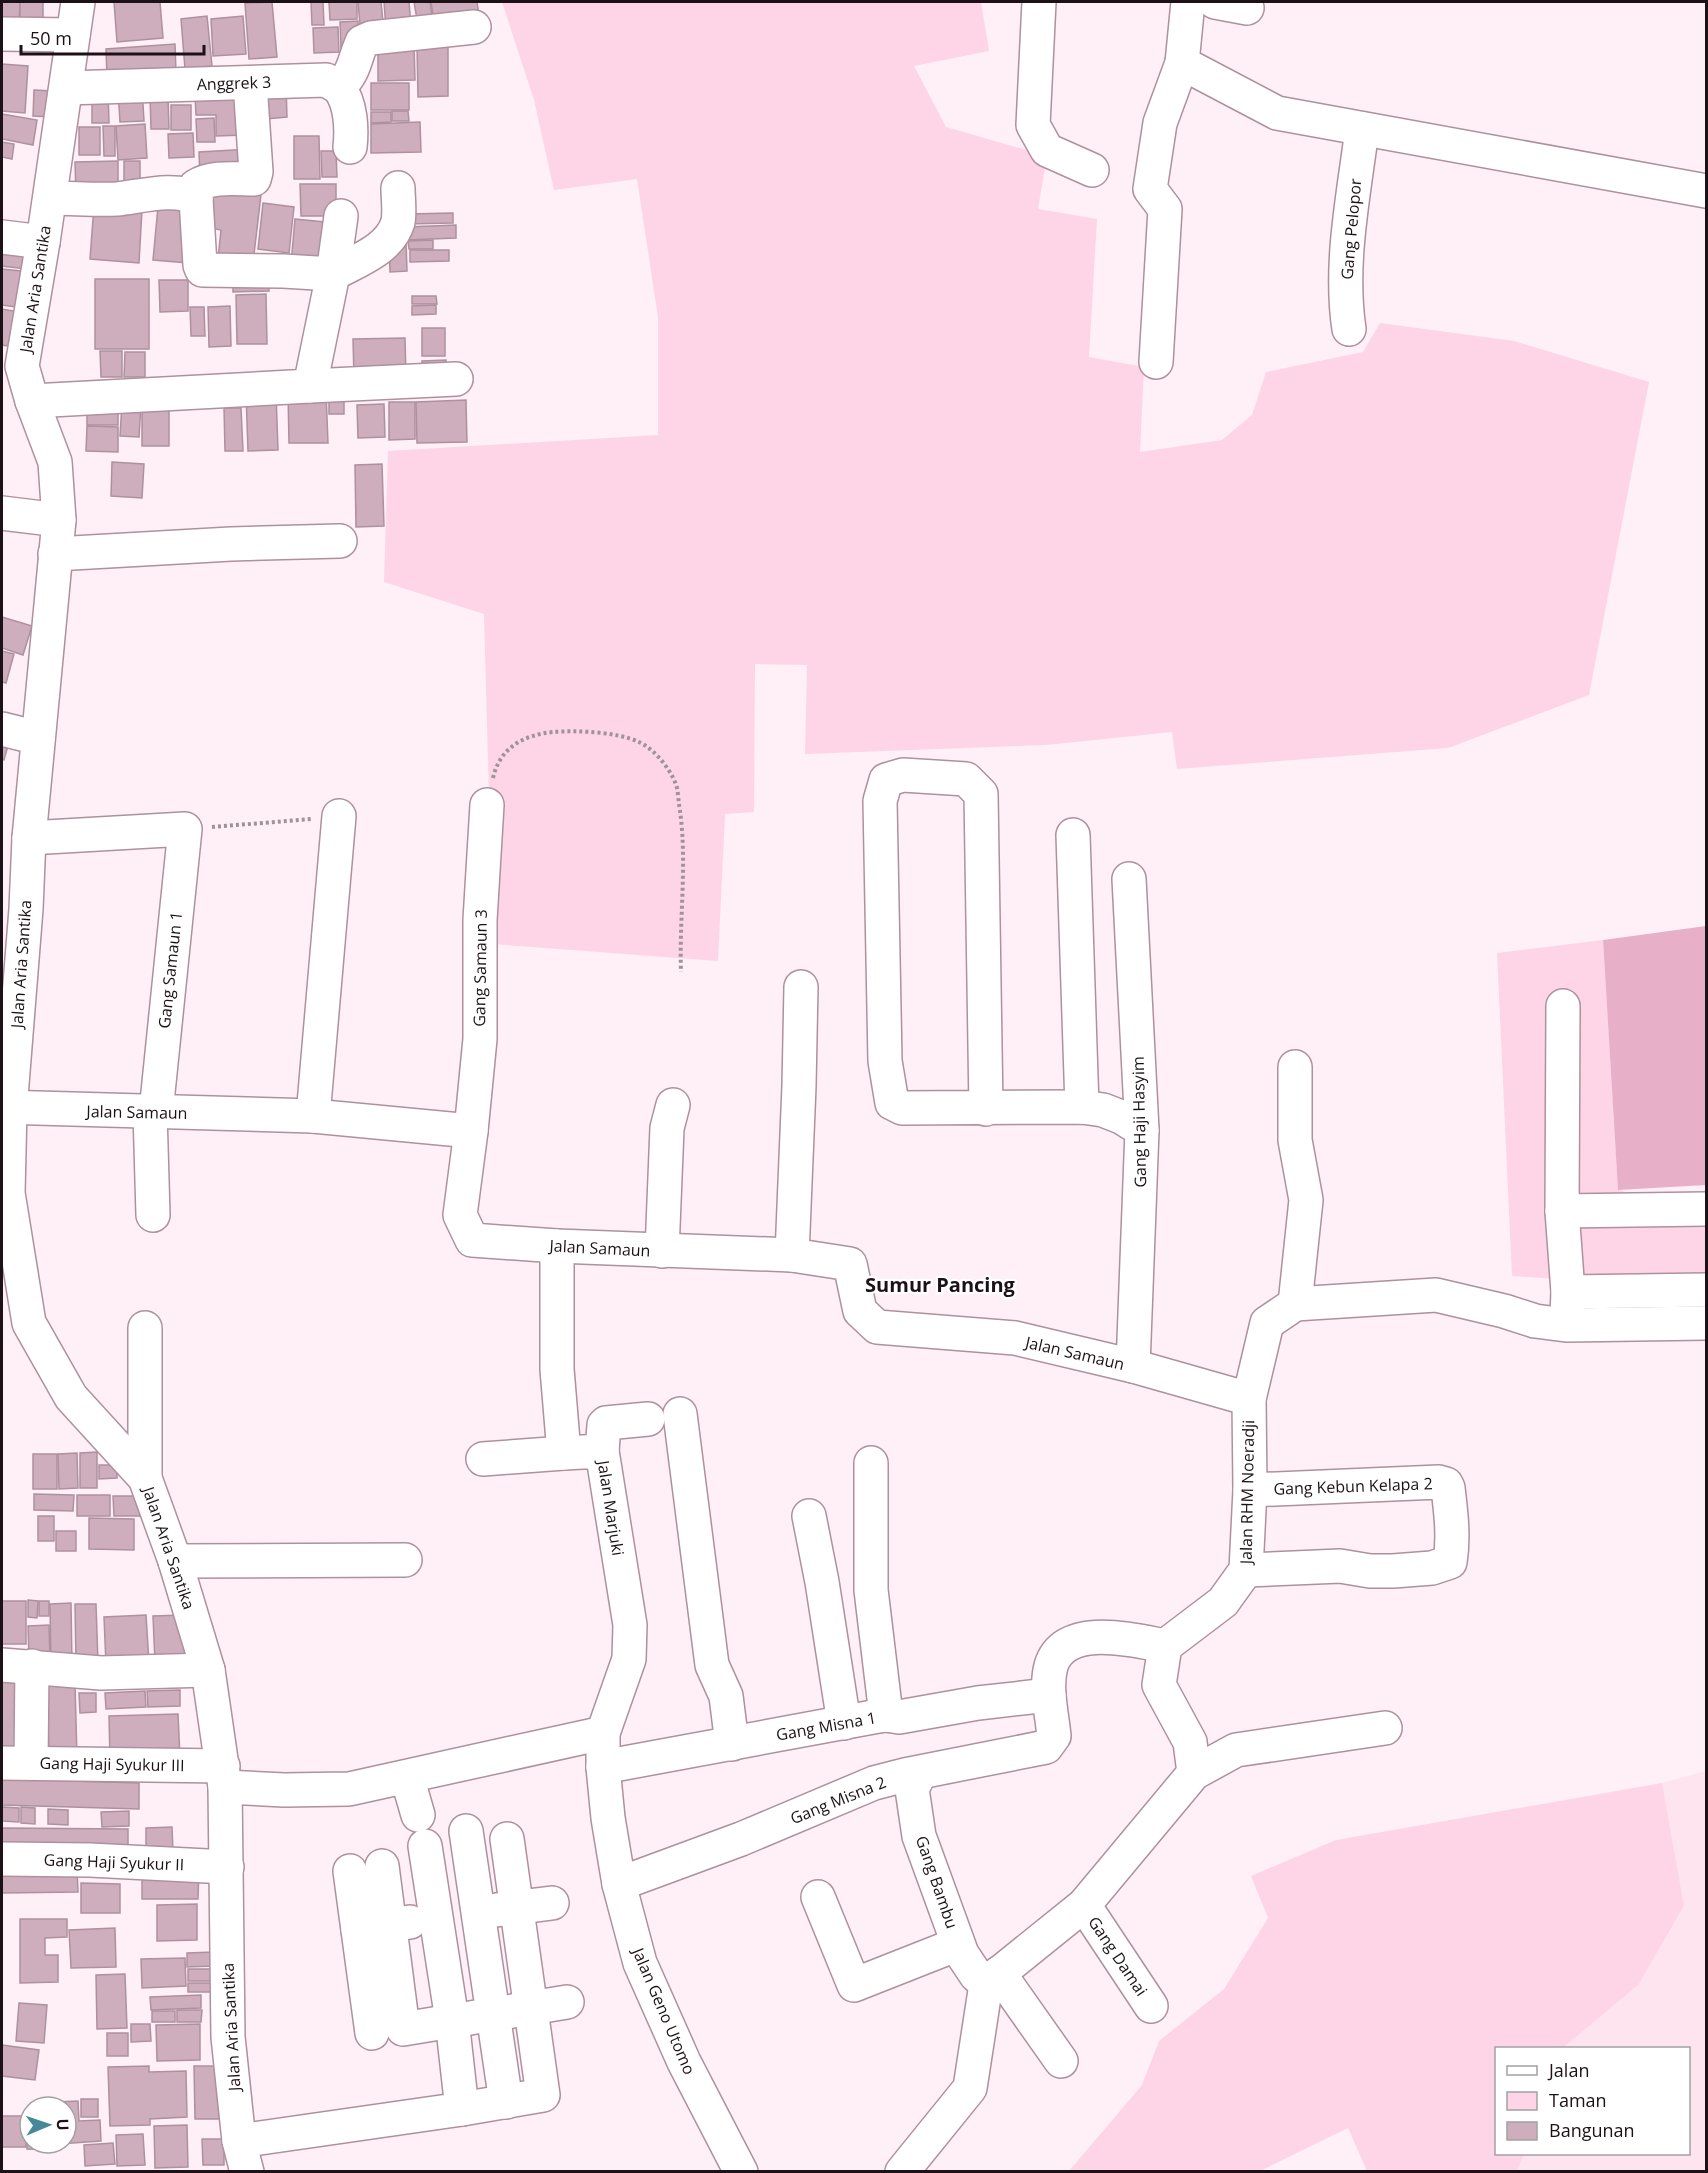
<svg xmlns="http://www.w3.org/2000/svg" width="1708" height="2173" font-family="'Open Sans',sans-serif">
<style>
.built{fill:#fde4ee}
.green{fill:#fdd5e6}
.forest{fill:#e7b0c8}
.building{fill:#ceaebc;stroke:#af909e;stroke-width:1.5}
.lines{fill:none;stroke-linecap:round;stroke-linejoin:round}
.minor-casing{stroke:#af909e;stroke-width:36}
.path{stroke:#a09398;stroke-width:4;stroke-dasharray:3 3;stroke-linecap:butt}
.minor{stroke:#fff;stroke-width:33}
.labels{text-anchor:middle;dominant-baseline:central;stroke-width:4.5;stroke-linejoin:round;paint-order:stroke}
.street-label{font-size:16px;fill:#1c1116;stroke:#fff}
.quarter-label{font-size:20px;font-weight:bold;fill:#1c1116;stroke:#fff}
</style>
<rect width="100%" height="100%" fill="#fef0f6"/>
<path class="built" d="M 1706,1771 L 1706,2171 L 1517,2172 L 1524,2154 L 1688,2154 L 1688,2048 L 1563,2048 L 1639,1984 L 1684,1907 L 1662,1783 Z"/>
<g class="green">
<path d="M 502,2 L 981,2 L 989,51 L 914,66 L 946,127 L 1047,156 L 1038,209 L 1097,219 L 1089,357 L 1144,367 L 1140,452 L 1222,440 L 1252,415 L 1266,372 L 1363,352 L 1380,323 L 1514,341 L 1649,382 L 1589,695 L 1448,748 L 1177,769 L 1172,732 L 1046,745 L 805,754 L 807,665 L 755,664 L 754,812 L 725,814 L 718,961 L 493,944 L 484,614 L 384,582 L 388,451 L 658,435 L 658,317 L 637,179 L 554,190 L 534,100 Z"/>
<path d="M 1603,940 L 1618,1189 L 1706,1224 L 1706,1289 L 1512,1276 L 1497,953 Z"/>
<path d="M 1662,1783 L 1684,1906 L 1639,1984 L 1563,2048 L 1496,2048 L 1496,2154 L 1524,2154 L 1517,2171 L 1367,2171 L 1348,2128 L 1260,2171 L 1069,2171 L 1142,2085 L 1159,2041 L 1224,1989 L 1268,1918 L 1251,1876 L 1336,1840 Z"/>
</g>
<path class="forest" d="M 1706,926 L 1706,1185 L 1618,1190 L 1603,940 Z"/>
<g class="building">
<path d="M 2,2 L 20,2 L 19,25 L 2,25 Z"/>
<rect x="20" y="2" width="23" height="24"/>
<path d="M 114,2 L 160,2 L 163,38 L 117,42 Z"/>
<path d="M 272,2 L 277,57 L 249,59 L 245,3 Z"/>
<path d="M 311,2 L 323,2 L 324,25 L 312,25 Z"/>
<path d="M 329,2 L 357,2 L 357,19 L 330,20 Z"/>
<path d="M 358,2 L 381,2 L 383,22 L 360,24 Z"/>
<path d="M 384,2 L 409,2 L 411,26 L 386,29 Z"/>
<path d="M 414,2 L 430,2 L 433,23 L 418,25 Z"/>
<path d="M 431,2 L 477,2 L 479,15 L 434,21 Z"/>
<path d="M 207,16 L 212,66 L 185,69 L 181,19 Z"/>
<path d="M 243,16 L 246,54 L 213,56 L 211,19 Z"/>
<path d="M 358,21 L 359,48 L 341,48 L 340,22 Z"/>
<path d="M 338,27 L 339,52 L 314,53 L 313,28 Z"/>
<path d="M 175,44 L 176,72 L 107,77 L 106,49 Z"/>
<path d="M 378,44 L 414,44 L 415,80 L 378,81 Z"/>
<path d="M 417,46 L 448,46 L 448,96 L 418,97 Z"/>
<path d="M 2,64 L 28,66 L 25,113 L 2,111 Z"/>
<rect x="371" y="83" width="38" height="27"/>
<path d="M 286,85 L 287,117 L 255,120 L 253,87 Z"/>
<path d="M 142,88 L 144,121 L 120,122 L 118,89 Z"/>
<path d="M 92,89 L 108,89 L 109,123 L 92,123 Z"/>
<path d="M 244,89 L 245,135 L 216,136 L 216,115 L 196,115 L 195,95 Z"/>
<path d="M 34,90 L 52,91 L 51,117 L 33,116 Z"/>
<path d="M 150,96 L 168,96 L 169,129 L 151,129 Z"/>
<rect x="171" y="105" width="20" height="25"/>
<path d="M 392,111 L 408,111 L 409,121 L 392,121 Z"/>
<path d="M 371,112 L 391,112 L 391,122 L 371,123 Z"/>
<path d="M 2,114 L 37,120 L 33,145 L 2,139 Z"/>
<path d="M 214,118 L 215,142 L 197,142 L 196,119 Z"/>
<path d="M 420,122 L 421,152 L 371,153 L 371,124 Z"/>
<path d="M 145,124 L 147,158 L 118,160 L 116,126 Z"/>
<path d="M 103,126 L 115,126 L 115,156 L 104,156 Z"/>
<rect x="79" y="127" width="21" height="28"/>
<path d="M 193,133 L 194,157 L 169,158 L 168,134 Z"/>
<path d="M 294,136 L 319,136 L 320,179 L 294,179 Z"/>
<path d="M 2,142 L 14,144 L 12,159 L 2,157 Z"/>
<path d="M 251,149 L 252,177 L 200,179 L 199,152 Z"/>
<path d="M 321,151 L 336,151 L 337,177 L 322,177 Z"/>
<path d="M 118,161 L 118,196 L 76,196 L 75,162 Z"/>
<rect x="124" y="161" width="16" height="25"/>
<path d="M 215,180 L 262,186 L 253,263 L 218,259 L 221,230 L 209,228 Z"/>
<path d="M 300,184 L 336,184 L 336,216 L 301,216 Z"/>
<path d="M 159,196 L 194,199 L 188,263 L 153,260 Z"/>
<path d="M 263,203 L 294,207 L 289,253 L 258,249 Z"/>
<path d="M 94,206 L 142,210 L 139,263 L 90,259 Z"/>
<path d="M 453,213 L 453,223 L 406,224 L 406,214 Z"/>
<path d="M 295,219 L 335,223 L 331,268 L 291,264 Z"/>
<path d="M 456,225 L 456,238 L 406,240 L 406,227 Z"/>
<path d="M 433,240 L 433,249 L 409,249 L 408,241 Z"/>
<path d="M 406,241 L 407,271 L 390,272 L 389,242 Z"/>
<path d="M 2,248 L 28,251 L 26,269 L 2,266 Z"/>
<path d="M 410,250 L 449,250 L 449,261 L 410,262 Z"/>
<path d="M 2,269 L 21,271 L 16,307 L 2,305 Z"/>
<path d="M 269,274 L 269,291 L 233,292 L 233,275 Z"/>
<rect x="95" y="279" width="54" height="70"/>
<path d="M 159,280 L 188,280 L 188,311 L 160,312 Z"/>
<path d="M 266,294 L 267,344 L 237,344 L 236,295 Z"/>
<path d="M 412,296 L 436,296 L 437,304 L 412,304 Z"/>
<path d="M 436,305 L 436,314 L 412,315 L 412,306 Z"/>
<path d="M 230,306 L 231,346 L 209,347 L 208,307 Z"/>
<path d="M 190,307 L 204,307 L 205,336 L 191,336 Z"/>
<path d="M 2,309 L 19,312 L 14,347 L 2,345 Z"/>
<rect x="422" y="328" width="23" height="28"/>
<path d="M 405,338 L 406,376 L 354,378 L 353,339 Z"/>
<path d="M 100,351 L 122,351 L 122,377 L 101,377 Z"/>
<path d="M 125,352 L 145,352 L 145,377 L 124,377 Z"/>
<path d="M 446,360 L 446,373 L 422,374 L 422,361 Z"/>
<path d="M 344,391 L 344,414 L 329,414 L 329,392 Z"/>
<path d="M 276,392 L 278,450 L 248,451 L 246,393 Z"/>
<path d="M 326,392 L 328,443 L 289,443 L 288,393 Z"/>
<path d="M 466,400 L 467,442 L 417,443 L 416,402 Z"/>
<rect x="87" y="401" width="31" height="24"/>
<path d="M 389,402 L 415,402 L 415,439 L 389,440 Z"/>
<path d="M 122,403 L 141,404 L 139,437 L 120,436 Z"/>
<rect x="142" y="403" width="27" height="43"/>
<path d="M 384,404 L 385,437 L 358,438 L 357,405 Z"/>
<path d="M 224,408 L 241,408 L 243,451 L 225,451 Z"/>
<path d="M 87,426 L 118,427 L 118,452 L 86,451 Z"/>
<path d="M 112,462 L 144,464 L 142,498 L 111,496 Z"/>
<path d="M 382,464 L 384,526 L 356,527 L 355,465 Z"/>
<path d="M 2,617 L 32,626 L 23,655 L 2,648 Z"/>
<path d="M 2,651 L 14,654 L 6,683 L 2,682 Z"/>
<path d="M 2,740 L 9,742 L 4,760 L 2,759 Z"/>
<path d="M 97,1452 L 97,1488 L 80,1488 L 80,1453 Z"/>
<path d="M 77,1453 L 78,1488 L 59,1489 L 58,1454 Z"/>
<rect x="33" y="1454" width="24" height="35"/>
<path d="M 99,1465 L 117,1465 L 117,1478 L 99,1479 Z"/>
<path d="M 34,1494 L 74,1495 L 73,1511 L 34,1510 Z"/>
<rect x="77" y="1495" width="33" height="21"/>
<path d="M 113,1496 L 140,1496 L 141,1516 L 114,1516 Z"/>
<rect x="38" y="1516" width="16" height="25"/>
<path d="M 89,1518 L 134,1519 L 134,1550 L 89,1549 Z"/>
<rect x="56" y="1531" width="20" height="20"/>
<path d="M 28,1600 L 38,1601 L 37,1618 L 28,1617 Z"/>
<rect x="2" y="1601" width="24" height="43"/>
<rect x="39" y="1601" width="10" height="15"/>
<path d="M 71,1603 L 72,1664 L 51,1664 L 50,1604 Z"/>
<path d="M 75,1604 L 96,1604 L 98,1663 L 76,1664 Z"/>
<path d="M 146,1615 L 149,1663 L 106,1665 L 104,1617 Z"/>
<path d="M 182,1615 L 191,1663 L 155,1664 L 153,1616 Z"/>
<path d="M 49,1625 L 50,1659 L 29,1659 L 28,1626 Z"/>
<path d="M 2,1680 L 25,1680 L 28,1758 L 2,1759 Z"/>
<path d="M 75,1685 L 77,1757 L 49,1758 L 47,1686 Z"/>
<path d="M 180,1690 L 180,1706 L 148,1707 L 147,1691 Z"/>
<path d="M 145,1691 L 146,1707 L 106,1709 L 105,1693 Z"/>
<path d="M 79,1693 L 96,1693 L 96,1712 L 80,1713 Z"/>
<path d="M 178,1714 L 180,1758 L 110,1761 L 109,1716 Z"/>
<path d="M 2,1779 L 139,1783 L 139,1809 L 2,1805 Z"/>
<path d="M 2,1807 L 19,1808 L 19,1822 L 2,1821 Z"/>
<path d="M 21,1807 L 35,1808 L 35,1824 L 21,1823 Z"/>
<path d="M 48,1809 L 68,1810 L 68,1825 L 48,1824 Z"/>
<path d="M 129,1811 L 129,1826 L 102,1827 L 101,1812 Z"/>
<path d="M 172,1827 L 173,1852 L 146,1852 L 146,1828 Z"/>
<path d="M 2,1828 L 128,1829 L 128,1854 L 2,1853 Z"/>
<path d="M 77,1869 L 78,1892 L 2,1893 L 2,1870 Z"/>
<path d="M 142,1869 L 199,1869 L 198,1899 L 142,1899 Z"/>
<path d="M 81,1883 L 120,1884 L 120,1913 L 81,1913 Z"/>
<path d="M 197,1904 L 197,1940 L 157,1941 L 157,1905 Z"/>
<path d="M 20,1919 L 67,1919 L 67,1937 L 45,1938 L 45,1955 L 58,1955 L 58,1982 L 20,1983 Z"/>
<path d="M 115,1928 L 116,1967 L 71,1968 L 69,1930 Z"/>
<path d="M 214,1952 L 214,1966 L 187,1967 L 187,1953 Z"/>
<path d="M 185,1958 L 186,1986 L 142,1988 L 141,1959 Z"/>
<rect x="188" y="1969" width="25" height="12"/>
<path d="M 125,1974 L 127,2028 L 97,2029 L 96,1975 Z"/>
<rect x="188" y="1983" width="24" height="9"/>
<path d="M 201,1995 L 201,2008 L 151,2010 L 150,1997 Z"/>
<path d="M 19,2003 L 47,2005 L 44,2043 L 16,2041 Z"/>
<path d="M 177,2010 L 202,2010 L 201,2022 L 177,2022 Z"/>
<rect x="152" y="2011" width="23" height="11"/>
<path d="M 131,2024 L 150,2024 L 151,2041 L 131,2042 Z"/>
<path d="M 200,2024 L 200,2060 L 157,2061 L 156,2025 Z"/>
<rect x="107" y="2033" width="21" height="23"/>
<path d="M 2,2045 L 39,2050 L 35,2080 L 2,2076 Z"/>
<path d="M 149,2066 L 149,2072 L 186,2071 L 187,2117 L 150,2119 L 150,2125 L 110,2126 L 108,2067 Z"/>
<path d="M 194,2066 L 221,2066 L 222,2119 L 195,2119 Z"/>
<rect x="81" y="2099" width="17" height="18"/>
<path d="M 78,2101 L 79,2121 L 100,2120 L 101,2141 L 58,2144 L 66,2143 L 66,2107 L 56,2107 L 55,2102 Z"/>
<rect x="2" y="2116" width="24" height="31"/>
<path d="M 28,2120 L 30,2120 L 30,2143 L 54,2143 L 54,2150 L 27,2149 Z"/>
<path d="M 187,2125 L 188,2167 L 155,2168 L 154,2126 Z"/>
<path d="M 143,2134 L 145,2165 L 117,2166 L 116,2135 Z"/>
<path d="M 202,2139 L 224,2139 L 224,2165 L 203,2165 Z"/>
<path d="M 113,2143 L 115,2164 L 85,2166 L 84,2145 Z"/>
</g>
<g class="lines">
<g class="minor-casing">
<g id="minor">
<path d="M 78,2 L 43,242 L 22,366 L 32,401 L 55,462 L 59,520 L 29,838 L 26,909 L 10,1109 L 8,1193 L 29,1323 L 71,1397 L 145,1478 L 175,1561 L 208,1670 L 225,1787 L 228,2037 L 239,2141 L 247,2172"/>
<path d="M 1039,2 L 1033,125 L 1047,150 L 1092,170"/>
<path d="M 1188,2 L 1182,63 L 1277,113 L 1706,191"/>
<path d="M 1215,2 L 1247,8"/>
<path d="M 2,34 L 73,35"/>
<path d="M 66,88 L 326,80 C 330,83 336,85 339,88 C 351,103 352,129 350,147"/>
<path d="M 339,88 C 356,69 353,63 362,42 L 371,38 L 474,27"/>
<path d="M 50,198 C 72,198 95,200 117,199 C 138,197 177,186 196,199 L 200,265 L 202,270 L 283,271 L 333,274 L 341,216"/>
<path d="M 196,199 L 196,186 C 212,176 235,179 254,179 L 256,172 L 250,83"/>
<path d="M 2,237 L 43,242"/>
<path d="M 1349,329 C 1339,263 1354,194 1362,129"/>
<path d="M 1156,362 L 1165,209 L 1150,189 L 1160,123 L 1182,63"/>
<path d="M 310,386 L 456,379"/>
<path d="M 32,401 L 310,386 L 333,274 C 356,261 390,250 398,222 C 400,212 398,198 398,188"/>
<path d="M 2,513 L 59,520"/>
<path d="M 55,554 L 231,544 L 340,541"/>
<path d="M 2,729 L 38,738"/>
<path d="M 1073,835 L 1082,1107"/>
<path d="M 29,838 L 185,829 L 156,1112"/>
<path d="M 1129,879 L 1142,1130 L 1133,1366"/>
<path d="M 1563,1006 L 1562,1211 L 1706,1209"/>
<path d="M 1295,1067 L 1295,1140 L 1306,1200 L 1295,1304"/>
<path d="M 2,1107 L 313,1116 L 471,1131 L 460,1215 L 472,1240 L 557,1246 L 792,1255 L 850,1264 L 860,1311 L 877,1327 L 1015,1338 L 1133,1366 L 1249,1399"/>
<path d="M 986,1109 L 981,794 L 966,779 L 903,775 L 886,780 L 880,801 L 885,1061 L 892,1103 L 902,1108 L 1082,1107 L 1103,1110 L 1121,1117 L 1142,1130"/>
<path d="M 150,1112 L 153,1215"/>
<path d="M 313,1116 L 339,816"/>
<path d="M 471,1131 L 480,1039 L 480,920 L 487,805"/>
<path d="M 1562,1211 L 1568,1292 L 1567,1314"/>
<path d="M 557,1246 L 557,1369 L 564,1453 L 602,1451 L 630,1625 L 629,1659 L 603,1733 L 603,1767 L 608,1818 L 619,1884 L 640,1963 L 684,2062 L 741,2172"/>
<path d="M 662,1251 L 667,1128 L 673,1105"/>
<path d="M 792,1255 L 799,1086 L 801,987"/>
<path d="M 1568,1292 L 1706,1290"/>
<path d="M 680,1414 L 712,1665 L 726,1696 L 732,1744"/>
<path d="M 602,1451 L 604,1425 L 606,1423 L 648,1419"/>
<path d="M 483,1459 L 564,1453"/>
<path d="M 871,1463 L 871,1590 L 886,1715"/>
<path d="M 145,1478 L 145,1328"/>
<path d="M 809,1516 L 822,1582 L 844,1723"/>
<path d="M 175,1561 L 405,1560"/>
<path d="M 1246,1570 L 1340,1566 L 1370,1571 L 1393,1571 L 1432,1568 L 1450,1562 C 1454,1537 1451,1513 1448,1488 L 1446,1484 L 1439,1482 L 1250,1490"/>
<path d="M 2,1665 L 101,1673 L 208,1670"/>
<path d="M 2,1763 L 223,1766"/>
<path d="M 31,1763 L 32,1666"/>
<path d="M 603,1767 L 873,1717 L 886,1715 L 899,1717 L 978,1703 L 1049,1695"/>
<path d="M 920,1773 L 912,1789 L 919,1836 L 962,1954 L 976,1975 L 986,1984"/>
<path d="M 1194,1773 L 1236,1750 L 1385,1728"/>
<path d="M 407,1777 L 418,1815"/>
<path d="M 225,1787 L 284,1790 L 349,1789 L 603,1733"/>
<path d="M 466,1831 L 506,2102"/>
<path d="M 2,1859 L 90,1860 L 227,1867"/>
<path d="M 382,1866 L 403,2029 L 567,2002"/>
<path d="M 350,1871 L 372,2033"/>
<path d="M 619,1884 L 741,1839 L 874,1783 L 905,1775 L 1046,1747 L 1054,1736 C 1052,1714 1045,1688 1051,1666 C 1064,1622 1133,1640 1165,1646"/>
<path d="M 818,1897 L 854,1985 L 958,1944"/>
<path d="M 1084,1905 L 1151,2006"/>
<path d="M 496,1910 L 552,1903"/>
<path d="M 358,1930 L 410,1922"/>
<path d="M 999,1973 L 1061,2061"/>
<path d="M 462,2109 L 543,2095 L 507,1839"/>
<path d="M 239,2141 L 462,2109 L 452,2020 L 425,1846"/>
<path d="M 902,2172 L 970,2088 L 986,1984 L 1084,1905 L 1194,1773 L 1190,1742 L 1159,1685 L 1165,1646 L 1223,1602 L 1246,1570 L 1250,1490 L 1249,1399 L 1267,1323 L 1295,1304 L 1436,1295 L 1504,1311 L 1535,1321 L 1566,1325 L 1706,1323"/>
</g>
</g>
<g class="path">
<path d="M 493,778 C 500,747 524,735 553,732 C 576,730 618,732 639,742 C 654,749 668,766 675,782 C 678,788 678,797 679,804 C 688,859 679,917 681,972"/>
<path d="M 212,827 L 312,819"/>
</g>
<use href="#minor" class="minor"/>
</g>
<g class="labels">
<g class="street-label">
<text transform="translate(234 83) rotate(-2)">Anggrek 3</text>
<text transform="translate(1351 229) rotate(-85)">Gang Pelopor</text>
<text transform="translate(35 289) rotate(-81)">Jalan Aria Santika</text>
<text transform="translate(21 964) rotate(-86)">Jalan Aria Santika</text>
<text transform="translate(480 968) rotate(-89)">Gang Samaun 3</text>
<text transform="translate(170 970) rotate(-84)">Gang Samaun 1</text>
<text transform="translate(137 1112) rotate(1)">Jalan Samaun</text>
<text transform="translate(1139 1122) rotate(-91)">Gang Haji Hasyim</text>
<text transform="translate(600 1248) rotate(3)">Jalan Samaun</text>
<text transform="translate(1075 1353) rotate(13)">Jalan Samaun</text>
<text transform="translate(1353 1486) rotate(-2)">Gang Kebun Kelapa 2</text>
<text transform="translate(1247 1492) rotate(-89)">Jalan RHM Noeradji</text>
<text transform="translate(611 1508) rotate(81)">Jalan Marjuki</text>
<text transform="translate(169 1548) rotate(71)">Jalan Aria Santika</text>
<text transform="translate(826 1726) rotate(-10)">Gang Misna 1</text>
<text transform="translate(112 1764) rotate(1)">Gang Haji Syukur III</text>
<text transform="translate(838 1800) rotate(-22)">Gang Misna 2</text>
<text transform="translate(114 1862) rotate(2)">Gang Haji Syukur II</text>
<text transform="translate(937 1882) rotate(71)">Gang Bambu</text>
<text transform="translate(1118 1956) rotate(56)">Gang Damai</text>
<text transform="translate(664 2011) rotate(67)">Jalan Geno Utomo</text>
<text transform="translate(231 2027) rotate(-93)">Jalan Aria Santika</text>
</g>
<g class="quarter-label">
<text x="940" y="1284">Sumur Pancing</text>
</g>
</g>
<rect width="1708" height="2173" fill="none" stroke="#1c1116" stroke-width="6"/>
<rect x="1495" y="2047" width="195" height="108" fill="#ffffff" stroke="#a4a0a2" stroke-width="1.5"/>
<rect x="1507" y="2066" width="30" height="9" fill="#ffffff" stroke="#a4a0a2" stroke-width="1.5"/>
<text x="1549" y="2077" font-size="18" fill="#1c1116">Jalan</text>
<rect x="1507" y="2092" width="30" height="18" fill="#fdd5e6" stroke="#a4a0a2" stroke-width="1.5"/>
<text x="1549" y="2107" font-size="18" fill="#1c1116">Taman</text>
<rect x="1507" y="2122" width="30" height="18" fill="#ceaebc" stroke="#a4a0a2" stroke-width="1.5"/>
<text x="1549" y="2137" font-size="18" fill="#1c1116">Bangunan</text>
<g transform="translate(48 2125) rotate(88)"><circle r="28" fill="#ffffff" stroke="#a4a0a2" stroke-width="1.5"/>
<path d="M0-4.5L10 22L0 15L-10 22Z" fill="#468899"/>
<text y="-9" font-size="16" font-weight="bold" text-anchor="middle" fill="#1c1116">U</text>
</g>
<path d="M21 45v9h183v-9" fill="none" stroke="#1c1116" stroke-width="3"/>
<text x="30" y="45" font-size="18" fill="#1c1116" stroke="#ffffff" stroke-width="4.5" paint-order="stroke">50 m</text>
</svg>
